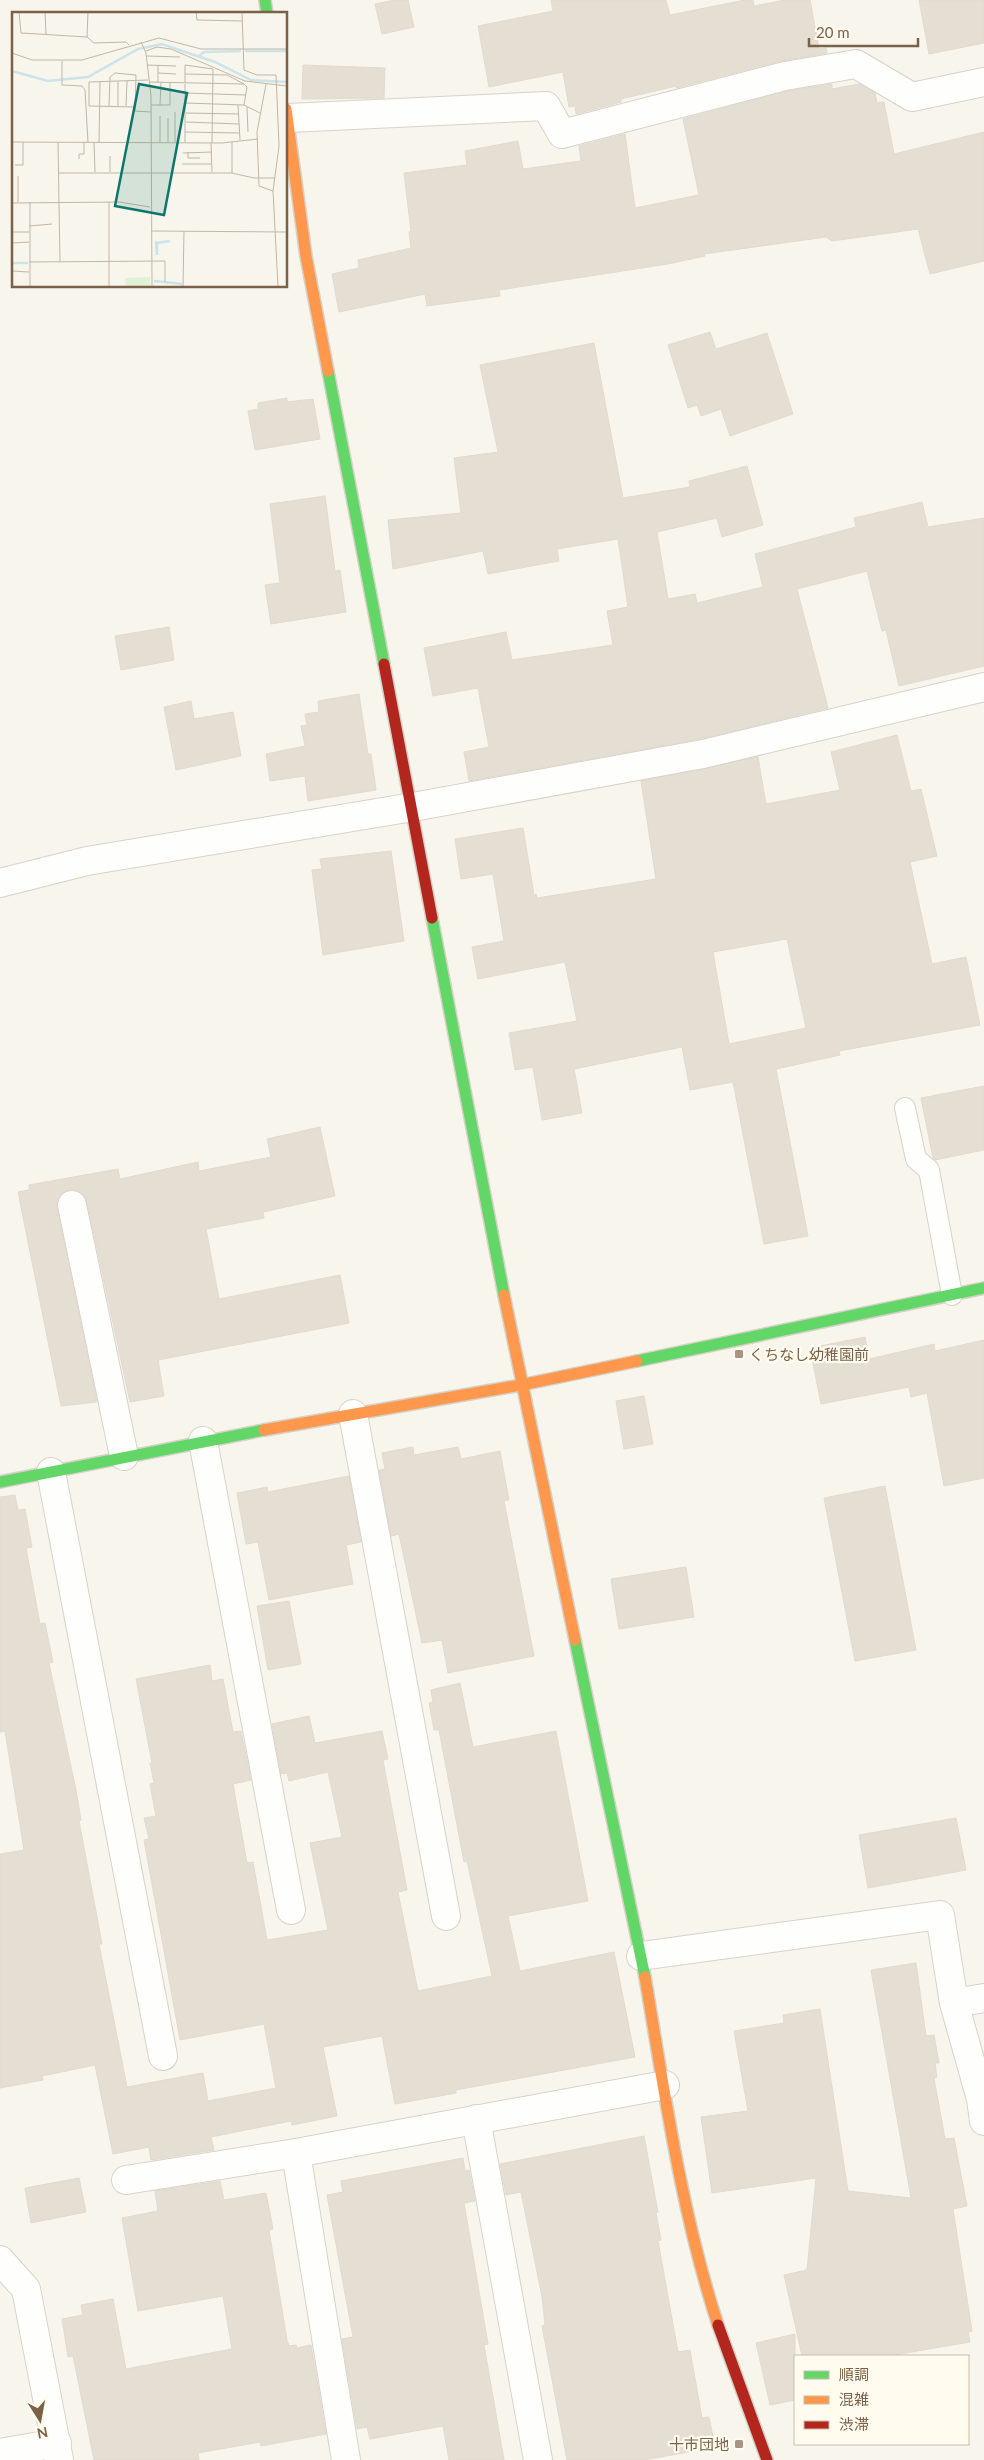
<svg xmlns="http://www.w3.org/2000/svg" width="984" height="2460" font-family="Lato,'Noto Sans JP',sans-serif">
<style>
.building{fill:#e5ded3;stroke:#e2dacd;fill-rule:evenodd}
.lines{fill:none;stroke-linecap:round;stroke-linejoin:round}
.lane-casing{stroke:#d8d2ca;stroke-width:22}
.street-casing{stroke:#d8d2ca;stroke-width:30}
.fast-casing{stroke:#d6d1c6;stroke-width:14}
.slow-casing{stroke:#d6d1c6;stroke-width:14}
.jam-casing{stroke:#d6d1c6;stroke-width:14}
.lane{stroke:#fefefc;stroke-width:20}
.street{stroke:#fefefc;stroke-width:28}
.fast{stroke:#63d668;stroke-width:11}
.slow{stroke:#ff974d;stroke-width:11}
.jam{stroke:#b3261e;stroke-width:11}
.poi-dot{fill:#a79581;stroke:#fffbee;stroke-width:2}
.labels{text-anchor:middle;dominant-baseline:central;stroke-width:4.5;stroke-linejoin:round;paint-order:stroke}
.poi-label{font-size:15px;fill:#7b6147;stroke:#fffbee;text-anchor:start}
.inset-river{fill:none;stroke:#cbe4eb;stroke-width:2.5}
.inset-road{fill:none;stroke:#c2b6a5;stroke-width:1}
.view{fill:#0f766e;fill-opacity:0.15;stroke:#0f766e;stroke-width:2.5}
.inset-edge{fill:none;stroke:#7b6147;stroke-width:2.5}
</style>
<rect width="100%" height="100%" fill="#f8f5ec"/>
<g class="building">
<path d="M 395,0 L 408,0 L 414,27 L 382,34 L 375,4 Z"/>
<path d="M 551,0 L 666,0 L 670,15 L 745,0 L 753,0 L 754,6 L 785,0 L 810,0 L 819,49 L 826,48 L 827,53 L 781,61 L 676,88 L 676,86 L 621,99 L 621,102 L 576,114 L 575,106 L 569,107 L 563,72 L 489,87 L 478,26 L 553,11 Z"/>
<path d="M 919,0 L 984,0 L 984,43 L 929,54 Z"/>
<path d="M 303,65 L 385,68 L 384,98 L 302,99 Z"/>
<path d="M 832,84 L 832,89 L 859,84 L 875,93 L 877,103 L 884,102 L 894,154 L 984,132 L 984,261 L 930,274 L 918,229 L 832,241 L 826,237 L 704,254 L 705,256 L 668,264 L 499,290 L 500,296 L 427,306 L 425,294 L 339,312 L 332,274 L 359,268 L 358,260 L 411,248 L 409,232 L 411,231 L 404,173 L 467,165 L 465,151 L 518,141 L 523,169 L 581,161 L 579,146 L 625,134 L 635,208 L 699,195 L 683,119 L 788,91 Z"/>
<path d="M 710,332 L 716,349 L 767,333 L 793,414 L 730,436 L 721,409 L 701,416 L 697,405 L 688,408 L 668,345 Z"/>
<path d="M 594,343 L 623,498 L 690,487 L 689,481 L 747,466 L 763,525 L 722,537 L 717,518 L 657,532 L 668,599 L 695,594 L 697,603 L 763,587 L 755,554 L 856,527 L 854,518 L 922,502 L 928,527 L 984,518 L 984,666 L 899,686 L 886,630 L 882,631 L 867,571 L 797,589 L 828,708 L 700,739 L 469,781 L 464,752 L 489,747 L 478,688 L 433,696 L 424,648 L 506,632 L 512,660 L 613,645 L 607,611 L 628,607 L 618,539 L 557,549 L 559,561 L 488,574 L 483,551 L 393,569 L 388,520 L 461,513 L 454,458 L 498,452 L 480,365 Z"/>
<path d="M 287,398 L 287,402 L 313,399 L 320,439 L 255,450 L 248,411 L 258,409 L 258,403 Z"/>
<path d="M 325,496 L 335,571 L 340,570 L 346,612 L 271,624 L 265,585 L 280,583 L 270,504 Z"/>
<path d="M 169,627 L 174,660 L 121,670 L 115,636 Z"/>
<path d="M 359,694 L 368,754 L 371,754 L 376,790 L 308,801 L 305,776 L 270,781 L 266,754 L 305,746 L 301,726 L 307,725 L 305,714 L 319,712 L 318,701 Z"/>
<path d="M 191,701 L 194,719 L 233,712 L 241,756 L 176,770 L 164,707 Z"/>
<path d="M 897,735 L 911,791 L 921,789 L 937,856 L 910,862 L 932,964 L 966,957 L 980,1025 L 839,1051 L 840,1055 L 776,1069 L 808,1236 L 764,1244 L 733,1082 L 690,1090 L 682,1047 L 574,1069 L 582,1113 L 542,1120 L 533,1067 L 515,1070 L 509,1033 L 577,1021 L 565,962 L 478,979 L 472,947 L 504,941 L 493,874 L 461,879 L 455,839 L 523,828 L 534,895 L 536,894 L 537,898 L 656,879 L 641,781 L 758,757 L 766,804 L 840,790 L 831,752 ZM 787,939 L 806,1028 L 729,1044 L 713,952 Z"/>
<path d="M 391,851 L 404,941 L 323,955 L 312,870 L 322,869 L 320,859 Z"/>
<path d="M 984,1086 L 984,1150 L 935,1160 L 933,1158 L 921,1098 Z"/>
<path d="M 320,1127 L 335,1196 L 263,1212 L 264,1218 L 206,1229 L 219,1299 L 340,1275 L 349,1323 L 158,1360 L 164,1396 L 130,1402 L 87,1202 L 84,1195 L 77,1190 L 68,1190 L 61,1194 L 57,1200 L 57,1208 L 97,1402 L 61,1406 L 18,1192 L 29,1190 L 29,1185 L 118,1169 L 120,1179 L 198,1162 L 199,1171 L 271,1157 L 267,1139 Z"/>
<path d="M 865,1337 L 869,1359 L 934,1344 L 935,1351 L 984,1340 L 984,1478 L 944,1486 L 927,1393 L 911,1397 L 909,1387 L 821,1404 L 810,1348 Z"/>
<path d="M 644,1396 L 653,1444 L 624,1449 L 616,1401 Z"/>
<path d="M 413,1447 L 414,1455 L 458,1447 L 461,1459 L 500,1451 L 509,1500 L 504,1501 L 534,1656 L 448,1673 L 442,1640 L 422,1643 L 399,1534 L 391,1536 L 379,1470 L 385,1469 L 382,1453 Z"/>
<path d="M 349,1476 L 361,1542 L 346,1545 L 353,1584 L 269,1600 L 258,1542 L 246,1544 L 237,1493 L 267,1487 L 268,1492 Z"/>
<path d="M 885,1486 L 916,1650 L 855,1661 L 824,1498 Z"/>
<path d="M 15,1495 L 18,1510 L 25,1509 L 32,1547 L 26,1548 L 40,1624 L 45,1623 L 53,1662 L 49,1663 L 76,1790 L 81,1820 L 79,1821 L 102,1944 L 99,1944 L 127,2087 L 203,2073 L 208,2101 L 276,2088 L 264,2024 L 180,2040 L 144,1840 L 149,1839 L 144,1818 L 156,1816 L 150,1784 L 154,1783 L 150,1763 L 152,1763 L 136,1679 L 210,1665 L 212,1681 L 223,1679 L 233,1732 L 241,1731 L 251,1780 L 233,1784 L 247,1863 L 253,1862 L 267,1940 L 328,1930 L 310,1843 L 342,1837 L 328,1772 L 289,1781 L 287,1773 L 281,1774 L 272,1724 L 309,1716 L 315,1743 L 382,1731 L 388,1759 L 383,1760 L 407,1890 L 398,1892 L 418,1991 L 492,1976 L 467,1861 L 464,1862 L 439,1730 L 434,1730 L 429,1703 L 433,1702 L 431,1690 L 460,1683 L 473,1747 L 556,1731 L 588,1901 L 508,1916 L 520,1971 L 614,1952 L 635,2057 L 456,2090 L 456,2093 L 395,2104 L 382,2036 L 323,2047 L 337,2116 L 292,2125 L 291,2121 L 211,2137 L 214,2150 L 151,2160 L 149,2147 L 113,2154 L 95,2065 L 42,2076 L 43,2080 L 0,2088 L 0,1854 L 24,1850 L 5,1731 L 0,1732 L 0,1497 Z"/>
<path d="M 686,1567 L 694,1617 L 619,1629 L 611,1579 Z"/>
<path d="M 289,1601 L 301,1664 L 268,1670 L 257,1606 Z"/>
<path d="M 956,1818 L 966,1870 L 868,1888 L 859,1835 Z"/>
<path d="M 916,1963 L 926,2036 L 934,2035 L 939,2063 L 935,2063 L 937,2077 L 934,2078 L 945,2139 L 954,2138 L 967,2206 L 953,2209 L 972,2331 L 968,2332 L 970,2342 L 888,2356 L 802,2356 L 784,2275 L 807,2270 L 816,2178 L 712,2193 L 701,2117 L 748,2111 L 734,2031 L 784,2023 L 783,2015 L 820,2009 L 848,2191 L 911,2198 L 871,1970 Z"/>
<path d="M 644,2136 L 658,2212 L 656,2213 L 661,2240 L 658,2241 L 678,2352 L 690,2350 L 702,2418 L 709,2417 L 715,2447 L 645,2460 L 567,2460 L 542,2326 L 545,2325 L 542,2297 L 521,2192 L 506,2195 L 500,2164 Z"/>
<path d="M 463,2158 L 465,2171 L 469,2170 L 475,2201 L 464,2203 L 488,2344 L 484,2345 L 504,2460 L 449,2460 L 443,2426 L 370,2439 L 367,2427 L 357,2429 L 342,2339 L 353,2337 L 327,2195 L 343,2192 L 341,2181 Z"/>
<path d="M 79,2178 L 86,2212 L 31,2223 L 25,2188 Z"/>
<path d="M 220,2181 L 224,2200 L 266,2193 L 273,2229 L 269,2230 L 287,2340 L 289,2346 L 296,2345 L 297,2348 L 311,2345 L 326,2434 L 261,2446 L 260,2442 L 198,2453 L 199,2460 L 94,2460 L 73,2356 L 68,2357 L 62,2319 L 83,2315 L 81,2305 L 113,2299 L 126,2369 L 232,2349 L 223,2296 L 138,2311 L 122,2218 L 158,2211 L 155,2191 Z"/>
<path d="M 795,2334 L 795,2400 L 770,2405 L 756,2343 Z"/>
</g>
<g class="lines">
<g class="lane-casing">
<path id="lane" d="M 905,1108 L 916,1159 L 929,1170 L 952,1295"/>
</g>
<g class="street-casing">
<g id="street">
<path d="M 288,118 L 546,106 L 562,134 L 785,76 L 856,64 L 912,97 L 984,82"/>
<path d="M 0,883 L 87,861 L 413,807 L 703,754 L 984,687"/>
<path d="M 72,1205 L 124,1456"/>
<path d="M 353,1414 L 446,1916"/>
<path d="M 203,1441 L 291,1910"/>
<path d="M 51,1472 L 163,2056"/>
<path d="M 641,1956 L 940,1915 L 954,2003 L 981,2099 L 984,2121"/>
<path d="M 954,2003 L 984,1998"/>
<path d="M 476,2119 L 538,2460"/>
<path d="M 126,2180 L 296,2153"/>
<path d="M 0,2260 L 26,2289 L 59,2460"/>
<path d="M 0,2453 L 57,2443"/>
<path d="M 346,2460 L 296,2153 L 665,2085"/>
</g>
</g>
<g class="fast-casing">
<g id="fast">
<path d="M 265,0 L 267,14"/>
<path d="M 328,371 L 384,664"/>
<path d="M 432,918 L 504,1295"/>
<path d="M 637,1361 L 984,1288"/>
<path d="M 0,1482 L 264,1430"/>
<path d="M 575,1640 L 645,1977"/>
</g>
</g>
<g class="slow-casing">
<g id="slow">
<path d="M 286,109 L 306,256 L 328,371"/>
<path d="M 504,1295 L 575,1640"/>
<path d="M 264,1430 L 521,1385 L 637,1361"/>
<path d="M 645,1977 C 665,2094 681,2212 718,2325"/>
</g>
</g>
<g class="jam-casing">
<g id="jam">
<path d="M 384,664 L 432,918"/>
<path d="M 718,2325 L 767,2460"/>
</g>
</g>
<use href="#lane" class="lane"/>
<use href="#street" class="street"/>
<use href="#fast" class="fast"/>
<use href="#slow" class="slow"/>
<use href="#jam" class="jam"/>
</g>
<g class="poi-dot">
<rect x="734" y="1349" width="10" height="10" rx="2.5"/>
<rect x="734" y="2439" width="10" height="10" rx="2.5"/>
</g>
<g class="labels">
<g class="poi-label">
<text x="749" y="1354">くちなし幼稚園前</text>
<text x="729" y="2444" text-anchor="end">十市団地</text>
</g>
</g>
<g transform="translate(12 12)">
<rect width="275" height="275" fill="#f8f5ec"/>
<path d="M 138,265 L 138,275 L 114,275 L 113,266 Z" fill="#e1f1d5"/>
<path class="inset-river" d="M 233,39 L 275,39M 187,44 L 192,40 L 229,39M 0,59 L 36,69 L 76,65 L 126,37 L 150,32 L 203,50 L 239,68 L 275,70M 144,229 L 145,243 L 145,231 L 158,229M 0,251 L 16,251M 142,269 L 170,272"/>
<path class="inset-road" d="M 7,0 L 9,21 L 75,25 L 82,31 L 114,30 L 117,33M 33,0 L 34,22M 184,0 L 185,8 L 230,9M 230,0 L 232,58 L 245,63 L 264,63 L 267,134 L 261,179M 75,25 L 76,0M 129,30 L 134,41 L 139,84 L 140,275M 134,39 L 145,35 L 159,37 L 233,69 L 275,74M 0,41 L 20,48 L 70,48 L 147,26 L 189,37 L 275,37M 135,44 L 168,45M 50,49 L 50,73 L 70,74 L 73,78 L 76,130M 135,53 L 164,54M 146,53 L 146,70M 146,61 L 164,62M 173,62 L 215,63 L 232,72M 106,69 L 136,68M 137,70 L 232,72 L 235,75 L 232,93M 173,70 L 173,53 L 201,57 L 200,131M 173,72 L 173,130M 254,72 L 245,120 L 247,174 L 261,179 L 266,275M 172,81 L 234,83M 174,91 L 232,93 L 248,101M 139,93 L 158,93 L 158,70M 148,93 L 149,70M 226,93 L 228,128M 97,94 L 98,65 L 103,61 L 124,63 L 123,99 L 139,100M 106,94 L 106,69 L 77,70 L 77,94 L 124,95M 114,94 L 115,69M 235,95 L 236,120M 174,101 L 227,102M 174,110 L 227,112M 173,120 L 227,121M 0,130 L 210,131 L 246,127M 82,130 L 83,160M 87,130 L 88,70M 148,130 L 148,104M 156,130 L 156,106M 163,130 L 163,100M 220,130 L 220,161M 46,131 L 48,250M 199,131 L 200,160M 176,140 L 176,146 L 188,146M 171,141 L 200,140M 67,147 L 67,142 L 72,142 L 72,130M 170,152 L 200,152M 3,153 L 11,153 L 11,130M 98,160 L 98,144M 47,161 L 220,161 L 242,166 L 263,166M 6,190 L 6,164M 97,190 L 97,275M 0,191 L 107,190 L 138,195M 17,214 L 40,212M 139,219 L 275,220M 0,220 L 17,220M 0,231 L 17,230M 17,250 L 153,249 L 153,270M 0,259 L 17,260M 18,275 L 18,190M 171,275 L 172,219"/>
<path class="view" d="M 127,72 L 175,81 L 152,203 L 103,194 Z"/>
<rect width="275" height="275" class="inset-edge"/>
</g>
<rect x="794" y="2355" width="175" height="90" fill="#fffbee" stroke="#cabdab"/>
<rect x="804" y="2371" width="25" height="8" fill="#63d668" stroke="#cabdab"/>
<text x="839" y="2380" font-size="15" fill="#7b6147">順調</text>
<rect x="804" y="2396" width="25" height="8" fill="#ff974d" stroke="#cabdab"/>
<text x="839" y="2405" font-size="15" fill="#7b6147">混雑</text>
<rect x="804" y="2421" width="25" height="8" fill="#b3261e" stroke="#cabdab"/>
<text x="839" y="2430" font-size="15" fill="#7b6147">渋滞</text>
<g transform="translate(40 2420) rotate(169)" stroke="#fffbee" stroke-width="4" paint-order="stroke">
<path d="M0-4L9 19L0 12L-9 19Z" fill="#7b6147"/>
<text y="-8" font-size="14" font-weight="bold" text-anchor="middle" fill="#7b6147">N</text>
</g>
<path d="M809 38v8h109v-8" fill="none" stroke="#7b6147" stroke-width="2.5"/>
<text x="816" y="38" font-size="15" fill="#7b6147" stroke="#fffbee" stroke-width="4" paint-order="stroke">20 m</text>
</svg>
